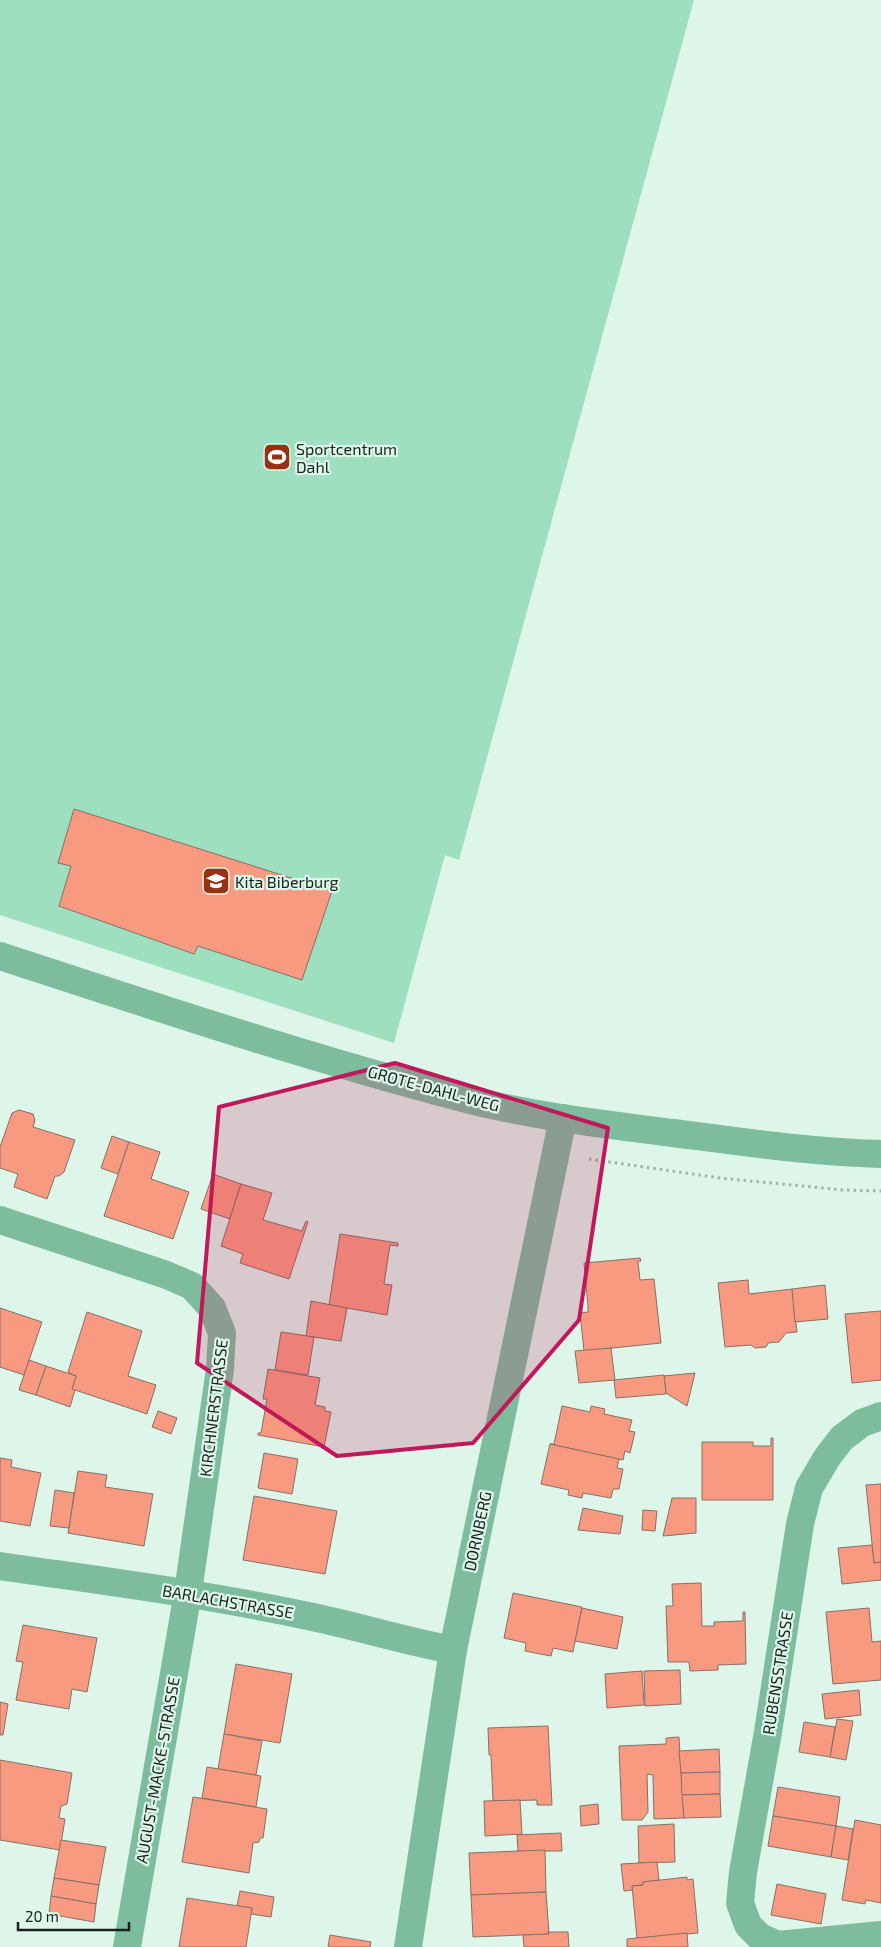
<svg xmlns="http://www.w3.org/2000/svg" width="881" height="1947" font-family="'Exo 2',sans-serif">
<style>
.green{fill:#9ddfbe}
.building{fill:#f89a7f;stroke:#876f69}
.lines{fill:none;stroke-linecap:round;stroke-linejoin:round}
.path{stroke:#9fb3a9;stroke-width:3;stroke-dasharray:2.5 4;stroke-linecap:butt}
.minor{stroke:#7dbd9e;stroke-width:28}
.marked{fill:#c2185b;fill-opacity:0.2;stroke:#c2185b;stroke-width:4;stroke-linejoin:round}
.labels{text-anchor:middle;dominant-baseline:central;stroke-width:4.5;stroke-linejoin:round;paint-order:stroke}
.poi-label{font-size:16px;fill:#18211d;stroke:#ddf6e9;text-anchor:start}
.street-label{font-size:16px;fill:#18211d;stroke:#ddf6e9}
</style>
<rect width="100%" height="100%" fill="#ddf6e9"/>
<path class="green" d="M 0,0 L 694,0 L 459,860 L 445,855 L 394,1043 L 0,915 Z"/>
<g class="building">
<path d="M 74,809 L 332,891 L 302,980 L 198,946 L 194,954 L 59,906 L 71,866 L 58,863 Z"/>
<path d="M 19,1110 L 33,1114 L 35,1120 L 33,1127 L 75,1140 L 64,1172 L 59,1176 L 55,1176 L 47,1199 L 14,1187 L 18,1174 L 0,1168 L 0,1147 L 12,1113 Z"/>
<path d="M 112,1136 L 129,1142 L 118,1174 L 101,1168 Z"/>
<path d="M 129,1142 L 160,1152 L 151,1179 L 189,1192 L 173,1239 L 104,1216 Z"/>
<path d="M 213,1174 L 241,1184 L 230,1219 L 201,1209 Z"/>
<path d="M 241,1184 L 272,1193 L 263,1220 L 302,1231 L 306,1221 L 308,1222 L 289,1279 L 240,1263 L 243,1254 L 221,1246 Z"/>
<path d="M 340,1234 L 398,1243 L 398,1246 L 390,1245 L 384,1284 L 392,1285 L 387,1315 L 329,1305 Z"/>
<path d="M 640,1258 L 641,1261 L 638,1261 L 640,1280 L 654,1279 L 661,1343 L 584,1351 L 580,1313 L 588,1312 L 588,1306 L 584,1263 Z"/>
<path d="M 748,1280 L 749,1294 L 792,1289 L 797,1332 L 786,1333 L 779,1342 L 768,1343 L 766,1347 L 755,1348 L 751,1345 L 725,1347 L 718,1283 Z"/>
<path d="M 825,1285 L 828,1319 L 795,1322 L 792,1289 Z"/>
<path d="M 311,1301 L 347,1308 L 341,1341 L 306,1336 Z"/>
<path d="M 0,1308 L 42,1322 L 24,1375 L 0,1367 Z"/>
<path d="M 881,1311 L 881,1380 L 852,1383 L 845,1314 Z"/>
<path d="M 87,1312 L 142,1331 L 128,1376 L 156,1385 L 147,1414 L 72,1389 L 76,1376 L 68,1372 Z"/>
<path d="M 281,1332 L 314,1337 L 308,1375 L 275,1370 Z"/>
<path d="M 611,1348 L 615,1380 L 579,1383 L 575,1351 Z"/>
<path d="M 29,1360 L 46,1366 L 36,1395 L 19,1390 Z"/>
<path d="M 46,1366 L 76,1376 L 72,1389 L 75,1390 L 70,1407 L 36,1395 Z"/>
<path d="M 268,1369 L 320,1378 L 315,1405 L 325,1407 L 325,1411 L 331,1412 L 324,1447 L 258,1435 L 258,1433 L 261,1433 L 267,1399 L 263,1399 Z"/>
<path d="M 695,1373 L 687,1406 L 666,1393 L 664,1376 Z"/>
<path d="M 664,1375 L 666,1394 L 616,1398 L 614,1380 Z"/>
<path d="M 562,1406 L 590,1412 L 591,1406 L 605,1409 L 604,1414 L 632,1420 L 629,1431 L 635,1432 L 630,1453 L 625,1451 L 623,1460 L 550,1444 L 554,1444 Z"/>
<path d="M 158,1411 L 177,1418 L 171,1434 L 152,1427 Z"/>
<path d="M 771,1438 L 773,1438 L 773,1500 L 702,1500 L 702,1442 L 753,1442 L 753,1446 L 771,1446 Z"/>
<path d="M 550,1444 L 619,1459 L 617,1468 L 623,1469 L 619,1489 L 613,1489 L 611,1498 L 583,1493 L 582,1498 L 568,1495 L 569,1490 L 541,1484 Z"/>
<path d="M 264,1453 L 298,1459 L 292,1494 L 258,1488 Z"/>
<path d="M 0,1458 L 12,1460 L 11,1467 L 41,1473 L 30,1526 L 0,1521 Z"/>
<path d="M 78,1471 L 107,1475 L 105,1487 L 153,1494 L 144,1546 L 68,1533 Z"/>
<path d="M 881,1484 L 881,1562 L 874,1563 L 866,1485 Z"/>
<path d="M 55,1490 L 74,1493 L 69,1528 L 50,1526 Z"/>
<path d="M 254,1496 L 337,1511 L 325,1574 L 243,1560 Z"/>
<path d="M 672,1498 L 696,1498 L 696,1533 L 663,1536 Z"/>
<path d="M 583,1508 L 623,1516 L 620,1534 L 578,1530 Z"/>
<path d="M 643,1510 L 657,1511 L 655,1531 L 642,1530 Z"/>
<path d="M 872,1545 L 874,1563 L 881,1562 L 881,1580 L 842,1584 L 838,1548 Z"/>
<path d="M 701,1583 L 702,1626 L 714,1626 L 714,1622 L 743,1621 L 743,1612 L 745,1612 L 746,1664 L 718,1665 L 718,1670 L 690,1671 L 689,1662 L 668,1662 L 666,1606 L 673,1606 L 672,1584 Z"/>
<path d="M 513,1593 L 582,1607 L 573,1652 L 553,1648 L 551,1656 L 525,1651 L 526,1643 L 504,1638 Z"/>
<path d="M 582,1608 L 623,1617 L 617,1649 L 575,1641 Z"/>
<path d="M 869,1608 L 872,1642 L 881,1641 L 881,1680 L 833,1684 L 826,1612 Z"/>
<path d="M 23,1625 L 97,1638 L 87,1692 L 72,1689 L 69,1709 L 16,1700 L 23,1662 L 16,1661 Z"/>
<path d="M 236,1664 L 292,1674 L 280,1743 L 224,1734 Z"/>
<path d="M 680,1670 L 681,1704 L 645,1706 L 644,1671 Z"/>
<path d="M 642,1671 L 644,1705 L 607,1708 L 605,1674 Z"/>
<path d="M 859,1690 L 861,1715 L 825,1719 L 822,1694 Z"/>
<path d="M 0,1702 L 8,1704 L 3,1735 L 0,1735 Z"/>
<path d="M 837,1719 L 853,1721 L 846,1760 L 830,1757 Z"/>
<path d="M 804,1722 L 835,1727 L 830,1757 L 799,1752 Z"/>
<path d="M 548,1726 L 552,1805 L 537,1805 L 537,1800 L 493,1801 L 491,1755 L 489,1755 L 488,1728 Z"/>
<path d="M 224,1734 L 262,1741 L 256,1775 L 218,1769 Z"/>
<path d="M 679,1737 L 684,1818 L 654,1819 L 653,1775 L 647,1774 L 648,1812 L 642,1820 L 622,1820 L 619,1746 L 666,1744 L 666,1738 Z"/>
<path d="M 719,1749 L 720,1772 L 681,1773 L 679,1751 Z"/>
<path d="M 0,1760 L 72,1773 L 67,1804 L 61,1806 L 59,1818 L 65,1819 L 60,1850 L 0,1840 Z"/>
<path d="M 207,1767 L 261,1776 L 256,1807 L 202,1798 Z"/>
<path d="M 720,1772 L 720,1794 L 682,1795 L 681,1773 Z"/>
<path d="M 778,1787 L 840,1797 L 836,1826 L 773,1816 Z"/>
<path d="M 720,1794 L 721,1817 L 684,1818 L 682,1795 Z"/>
<path d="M 193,1797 L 267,1809 L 263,1838 L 260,1838 L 259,1842 L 253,1843 L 249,1873 L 182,1862 Z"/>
<path d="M 520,1800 L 522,1834 L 485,1836 L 484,1801 Z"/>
<path d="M 598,1804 L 599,1824 L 581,1826 L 580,1806 Z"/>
<path d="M 773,1816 L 836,1826 L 831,1857 L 768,1846 Z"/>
<path d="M 855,1820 L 881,1825 L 881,1903 L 866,1900 L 865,1904 L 842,1900 Z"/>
<path d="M 674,1824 L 675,1862 L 639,1863 L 638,1826 Z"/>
<path d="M 836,1826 L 853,1829 L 848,1860 L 831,1857 Z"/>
<path d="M 561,1833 L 562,1851 L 518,1851 L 517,1835 Z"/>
<path d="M 61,1840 L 106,1847 L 99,1885 L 54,1878 Z"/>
<path d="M 545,1850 L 546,1892 L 471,1895 L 469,1853 Z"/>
<path d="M 657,1862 L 659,1880 L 643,1882 L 643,1885 L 632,1886 L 633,1890 L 624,1891 L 621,1864 Z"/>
<path d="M 687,1877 L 687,1880 L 693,1879 L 698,1933 L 637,1939 L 632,1886 L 643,1885 L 643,1882 Z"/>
<path d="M 54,1878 L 99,1885 L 96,1904 L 51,1896 Z"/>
<path d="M 777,1884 L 826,1894 L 821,1924 L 771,1915 Z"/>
<path d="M 240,1891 L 274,1897 L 271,1917 L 251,1914 L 252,1908 L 237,1906 Z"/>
<path d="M 546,1892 L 549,1934 L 473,1937 L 471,1895 Z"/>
<path d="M 51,1896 L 96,1904 L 94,1922 L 49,1914 Z"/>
<path d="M 187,1898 L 252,1908 L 246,1947 L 179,1947 Z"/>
<path d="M 548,1932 L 568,1932 L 569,1947 L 524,1947 L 523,1935 L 549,1934 Z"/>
<path d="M 687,1933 L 688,1947 L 627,1947 L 627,1939 Z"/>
<path d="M 330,1935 L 371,1942 L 370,1947 L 328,1947 Z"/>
</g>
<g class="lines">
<path class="path" d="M 589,1159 L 720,1178 L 843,1190 L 881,1191"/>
<g class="minor">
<path d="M 0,956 C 153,1006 306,1057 462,1098 C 531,1116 602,1124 673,1133 C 742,1142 811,1152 881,1154"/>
<path d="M 0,1220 L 164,1274 L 192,1286 L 212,1308 L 222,1333 L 220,1369 L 188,1592 L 127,1947"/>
<path d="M 0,1566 C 103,1581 206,1594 308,1616 C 357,1626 404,1641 453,1650"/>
<path d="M 778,1945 L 760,1937 L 748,1925 L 740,1903 L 743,1872 L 768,1732 L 800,1524 L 809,1488 L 828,1456 L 842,1438 L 862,1423 L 881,1416"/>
<path d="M 408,1947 L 453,1650 L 563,1118"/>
<path d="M 777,1947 L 778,1945 L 881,1935"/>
</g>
</g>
<path class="marked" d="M 395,1063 L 608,1128 L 579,1320 L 473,1443 L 337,1456 L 197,1363 L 219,1107 Z"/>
<defs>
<g id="stadium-square" transform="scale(1.4375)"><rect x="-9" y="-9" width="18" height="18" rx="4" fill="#983111" stroke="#ddf6e9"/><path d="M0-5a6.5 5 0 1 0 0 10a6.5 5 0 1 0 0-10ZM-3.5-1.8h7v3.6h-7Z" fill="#fff"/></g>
<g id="school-square" transform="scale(1.4375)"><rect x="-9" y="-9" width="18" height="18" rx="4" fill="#983111" stroke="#ddf6e9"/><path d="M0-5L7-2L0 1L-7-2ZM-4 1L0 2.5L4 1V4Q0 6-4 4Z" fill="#fff"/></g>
</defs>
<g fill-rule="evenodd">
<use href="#stadium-square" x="277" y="457"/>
<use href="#school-square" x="216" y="881"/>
</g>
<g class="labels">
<g class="poi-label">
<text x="296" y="448">Sportcentrum<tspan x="296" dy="18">Dahl</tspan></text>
<text x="235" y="881">Kita Biberburg</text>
</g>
<g class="street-label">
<text transform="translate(434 1088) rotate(15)">GROTE-DAHL-WEG</text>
<text transform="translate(213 1408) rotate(-83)">KIRCHNERSTRASSE</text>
<text transform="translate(477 1531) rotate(-78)">DORNBERG</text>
<text transform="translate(228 1601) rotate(10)">BARLACHSTRASSE</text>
<text transform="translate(777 1673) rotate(-81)">RUBENSSTRASSE</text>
<text transform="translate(157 1770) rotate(-80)">AUGUST-MACKE-STRASSE</text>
</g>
</g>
<path d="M18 1922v8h111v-8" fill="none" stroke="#18211d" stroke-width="2.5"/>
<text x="25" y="1922" font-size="15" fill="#18211d" stroke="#ddf6e9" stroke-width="4" paint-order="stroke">20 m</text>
</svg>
